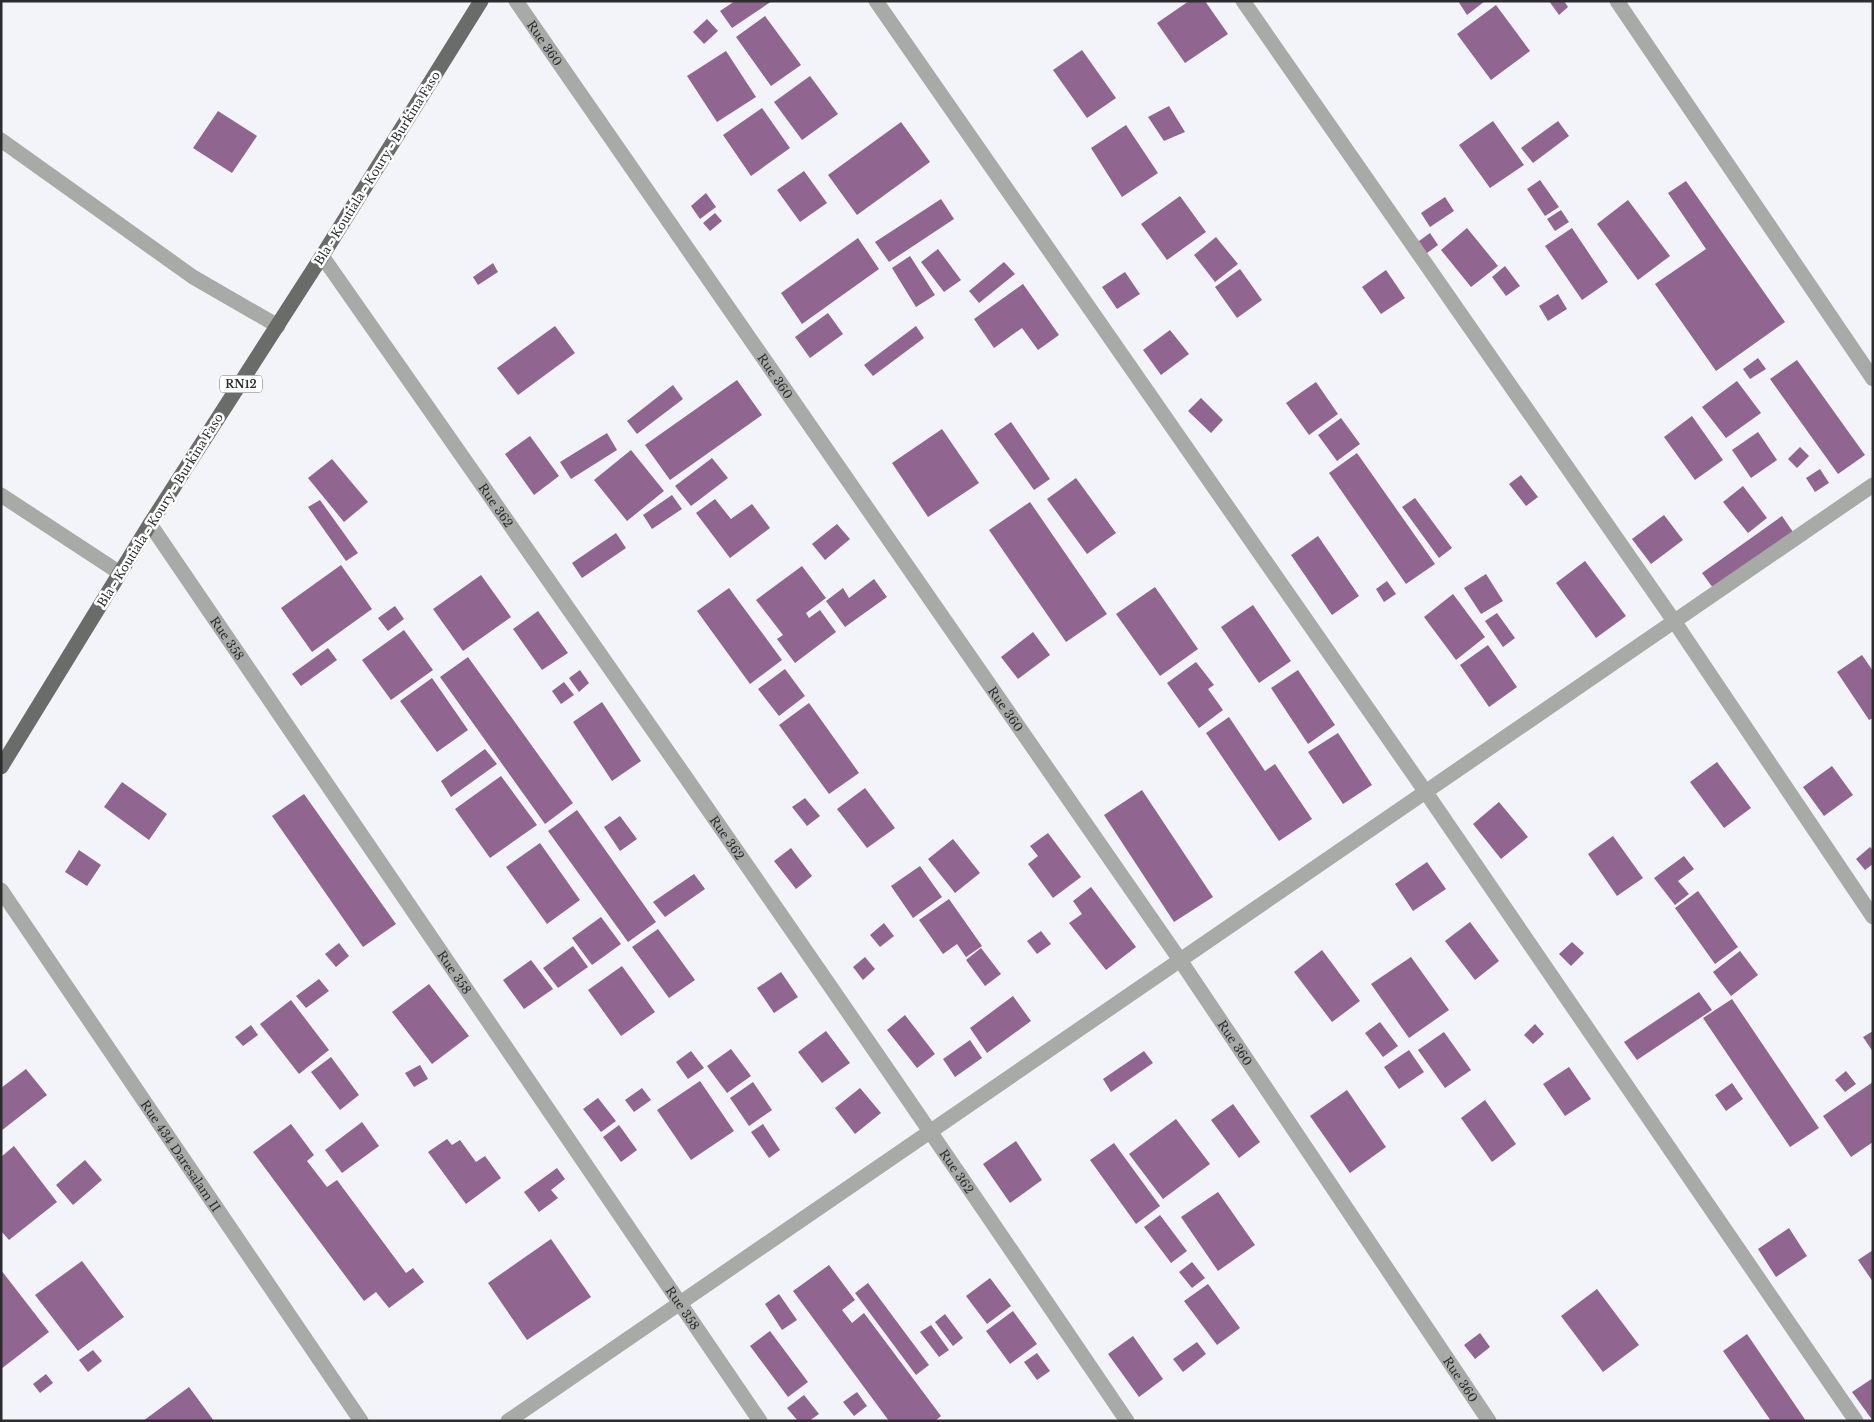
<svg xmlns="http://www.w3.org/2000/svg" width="1874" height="1422" font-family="'Libre Baskerville',serif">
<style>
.building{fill:#906590}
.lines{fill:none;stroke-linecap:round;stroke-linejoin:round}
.street{stroke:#a8aaa7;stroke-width:15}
.primary{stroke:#696c68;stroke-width:15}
.labels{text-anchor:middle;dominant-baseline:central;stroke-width:5;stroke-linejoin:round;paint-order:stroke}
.shield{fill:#fff;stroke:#6b6b6d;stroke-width:1}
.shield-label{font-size:11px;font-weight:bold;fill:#2c2c2e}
.street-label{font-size:12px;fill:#2c2c2e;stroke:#fff}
</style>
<rect width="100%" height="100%" fill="#f3f4fa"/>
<g class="building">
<path d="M 735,1 L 772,1 L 732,28 L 720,11 Z"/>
<path d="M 1189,1 L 1205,1 L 1228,34 L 1185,63 L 1157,23 Z"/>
<path d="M 1458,1 L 1485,1 L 1467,15 Z"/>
<path d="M 1549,1 L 1564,1 L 1568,7 L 1559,15 Z"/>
<path d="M 1496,5 L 1530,51 L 1491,80 L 1457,34 Z"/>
<path d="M 765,16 L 801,65 L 771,86 L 736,37 Z"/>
<path d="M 707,19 L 718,31 L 704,44 L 693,32 Z"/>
<path d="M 1082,50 L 1116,98 L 1087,118 L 1053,70 Z"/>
<path d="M 726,51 L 756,97 L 717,122 L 687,76 Z"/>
<path d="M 810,76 L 838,114 L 802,140 L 774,102 Z"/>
<path d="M 1169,106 L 1185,132 L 1164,141 L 1148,117 Z"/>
<path d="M 762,108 L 790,148 L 751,176 L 723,135 Z"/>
<path d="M 218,111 L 257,136 L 232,173 L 193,148 Z"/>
<path d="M 1493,121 L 1524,165 L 1490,188 L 1459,145 Z"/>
<path d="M 1558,121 L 1569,136 L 1533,163 L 1521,148 Z"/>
<path d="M 901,122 L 930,162 L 857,215 L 828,175 Z"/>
<path d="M 1126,125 L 1158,173 L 1122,197 L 1091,148 Z"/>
<path d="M 804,171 L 827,203 L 800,222 L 777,190 Z"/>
<path d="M 1540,180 L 1559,207 L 1545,216 L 1527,189 Z"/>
<path d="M 1686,181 L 1785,322 L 1716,371 L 1655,284 L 1706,249 L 1668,193 Z"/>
<path d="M 706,193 L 716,207 L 700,219 L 691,206 Z"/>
<path d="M 1180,196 L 1206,232 L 1167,260 L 1141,224 Z"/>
<path d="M 1445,197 L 1454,211 L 1430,227 L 1421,213 Z"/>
<path d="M 941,199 L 954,219 L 889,262 L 875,242 Z"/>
<path d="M 1628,200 L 1670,256 L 1638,280 L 1597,224 Z"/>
<path d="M 1561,210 L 1569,222 L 1555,231 L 1547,219 Z"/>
<path d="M 715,213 L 722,221 L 710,231 L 703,223 Z"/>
<path d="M 1467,228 L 1498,266 L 1471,287 L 1441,250 Z"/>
<path d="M 1572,228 L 1608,282 L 1582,300 L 1545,246 Z"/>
<path d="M 1430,233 L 1438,245 L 1423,256 L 1415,244 Z"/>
<path d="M 1216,237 L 1238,264 L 1215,282 L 1194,255 Z"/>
<path d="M 858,238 L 879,269 L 802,324 L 781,293 Z"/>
<path d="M 938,249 L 961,280 L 944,292 L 921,262 Z"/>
<path d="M 910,256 L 935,295 L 916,307 L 892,268 Z"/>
<path d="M 1004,262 L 1015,274 L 979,303 L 969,291 Z"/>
<path d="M 493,263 L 498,272 L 478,285 L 473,277 Z"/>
<path d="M 1505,266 L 1520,286 L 1506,296 L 1492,277 Z"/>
<path d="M 1240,269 L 1262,300 L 1237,318 L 1215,287 Z"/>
<path d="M 1386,270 L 1405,298 L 1381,314 L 1362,287 Z"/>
<path d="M 1125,272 L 1140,294 L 1117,309 L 1102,287 Z"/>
<path d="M 1023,284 L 1059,335 L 1038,350 L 1022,328 L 994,348 L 974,319 Z"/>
<path d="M 1558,294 L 1567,309 L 1548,321 L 1539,306 Z"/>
<path d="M 828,313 L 843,334 L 810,358 L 795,337 Z"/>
<path d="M 555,326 L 575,353 L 518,395 L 497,368 Z"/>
<path d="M 916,326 L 924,338 L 873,376 L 864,365 Z"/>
<path d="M 1170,330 L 1189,354 L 1161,375 L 1143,350 Z"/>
<path d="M 1758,358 L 1766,369 L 1750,379 L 1743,369 Z"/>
<path d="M 1797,360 L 1865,455 L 1838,474 L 1770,379 Z"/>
<path d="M 737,380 L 762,415 L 670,480 L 645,445 Z"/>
<path d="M 1737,381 L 1761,413 L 1726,438 L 1702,407 Z"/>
<path d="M 1316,382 L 1338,414 L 1309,435 L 1286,403 Z"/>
<path d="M 673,385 L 683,399 L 637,434 L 627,421 Z"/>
<path d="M 1201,398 L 1223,420 L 1211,433 L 1188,411 Z"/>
<path d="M 1692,416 L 1723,460 L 1695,480 L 1664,437 Z"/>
<path d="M 1341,418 L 1360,444 L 1337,461 L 1318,435 Z"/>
<path d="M 1011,422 L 1050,479 L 1034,490 L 994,434 Z"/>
<path d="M 942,429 L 979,483 L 928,517 L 892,463 Z"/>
<path d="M 1758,432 L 1777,460 L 1751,478 L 1732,450 Z"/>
<path d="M 607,433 L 617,450 L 571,479 L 560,462 Z"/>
<path d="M 530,436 L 559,476 L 534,495 L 505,454 Z"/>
<path d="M 1800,447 L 1809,456 L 1797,468 L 1788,459 Z"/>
<path d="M 631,450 L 664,491 L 627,521 L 594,480 Z"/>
<path d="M 1357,453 L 1435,564 L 1406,584 L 1329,473 Z"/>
<path d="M 712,458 L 728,478 L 691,506 L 675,486 Z"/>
<path d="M 332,459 L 368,502 L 344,522 L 308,478 Z"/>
<path d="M 1820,469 L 1829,483 L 1815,492 L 1806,478 Z"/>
<path d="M 1521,475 L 1538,497 L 1526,506 L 1509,484 Z"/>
<path d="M 1076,478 L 1116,533 L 1087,554 L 1047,499 Z"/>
<path d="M 1743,486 L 1767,518 L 1748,533 L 1723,502 Z"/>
<path d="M 672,495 L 682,509 L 652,529 L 643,515 Z"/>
<path d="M 1415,498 L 1452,548 L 1439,558 L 1402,507 Z"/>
<path d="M 715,499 L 731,519 L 752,504 L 770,528 L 730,558 L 696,513 Z"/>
<path d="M 320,500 L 358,553 L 346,561 L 308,507 Z"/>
<path d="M 1030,502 L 1107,614 L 1066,642 L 989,530 Z"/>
<path d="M 1664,515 L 1683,540 L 1651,564 L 1632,539 Z"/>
<path d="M 1782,516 L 1793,532 L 1713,588 L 1702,573 Z"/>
<path d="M 837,524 L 850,539 L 825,560 L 812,544 Z"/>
<path d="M 616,533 L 626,548 L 582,578 L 572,563 Z"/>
<path d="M 1318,536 L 1359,596 L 1332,615 L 1291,555 Z"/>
<path d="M 1585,561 L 1626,616 L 1596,638 L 1556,583 Z"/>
<path d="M 341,565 L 372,609 L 312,652 L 281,608 Z"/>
<path d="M 802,566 L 826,598 L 806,613 L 809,618 L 820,610 L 836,632 L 795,663 L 777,639 L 783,635 L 756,600 Z"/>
<path d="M 1486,574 L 1503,601 L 1481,614 L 1464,588 Z"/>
<path d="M 481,575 L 511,617 L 463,651 L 433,609 Z"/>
<path d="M 874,579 L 887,597 L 845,627 L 826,601 L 843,588 L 849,598 Z"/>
<path d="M 1387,581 L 1396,594 L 1384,602 L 1376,589 Z"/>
<path d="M 1155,587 L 1198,649 L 1160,676 L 1116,614 Z"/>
<path d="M 729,588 L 782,660 L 750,684 L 697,611 Z"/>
<path d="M 1453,594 L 1485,637 L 1456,660 L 1424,617 Z"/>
<path d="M 1253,605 L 1291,661 L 1259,683 L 1221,627 Z"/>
<path d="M 395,606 L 404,619 L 388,631 L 378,618 Z"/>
<path d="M 538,611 L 568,653 L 542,670 L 513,629 Z"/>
<path d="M 1497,613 L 1515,638 L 1503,647 L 1485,621 Z"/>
<path d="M 404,630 L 433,670 L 391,700 L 362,660 Z"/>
<path d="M 1033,632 L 1050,655 L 1018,679 L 1001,657 Z"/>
<path d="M 1488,645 L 1517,687 L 1489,707 L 1460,665 Z"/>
<path d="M 328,648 L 337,660 L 301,686 L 292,674 Z"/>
<path d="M 1862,655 L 1873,671 L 1873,718 L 1869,720 L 1837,672 Z"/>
<path d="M 468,657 L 573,803 L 545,824 L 440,677 Z"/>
<path d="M 1196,662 L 1214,685 L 1208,689 L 1223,710 L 1199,728 L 1167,683 Z"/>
<path d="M 785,669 L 805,696 L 779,716 L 758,689 Z"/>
<path d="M 580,670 L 589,683 L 579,692 L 569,678 Z"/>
<path d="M 1298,670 L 1335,725 L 1308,744 L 1271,688 Z"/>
<path d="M 432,678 L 468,730 L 437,752 L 400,701 Z"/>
<path d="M 564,682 L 574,695 L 561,704 L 552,691 Z"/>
<path d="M 602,702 L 641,761 L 612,781 L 573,722 Z"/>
<path d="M 809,703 L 859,773 L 829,794 L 779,725 Z"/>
<path d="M 1229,717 L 1265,771 L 1275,764 L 1312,819 L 1279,841 L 1206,733 Z"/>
<path d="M 1338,733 L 1372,785 L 1343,804 L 1308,752 Z"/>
<path d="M 485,749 L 497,764 L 451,797 L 441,781 Z"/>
<path d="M 1717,762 L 1751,808 L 1724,828 L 1690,782 Z"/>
<path d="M 1832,766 L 1853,795 L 1824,816 L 1803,787 Z"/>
<path d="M 501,776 L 537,825 L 490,858 L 455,809 Z"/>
<path d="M 122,782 L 167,814 L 149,840 L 104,807 Z"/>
<path d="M 865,788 L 895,828 L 867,848 L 837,809 Z"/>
<path d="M 1142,790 L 1213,897 L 1174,922 L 1104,815 Z"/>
<path d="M 304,794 L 396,924 L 363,947 L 272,816 Z"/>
<path d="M 805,798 L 820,816 L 807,826 L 792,807 Z"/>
<path d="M 1499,802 L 1528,837 L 1501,859 L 1473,824 Z"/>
<path d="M 577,810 L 656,922 L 628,942 L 548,831 Z"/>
<path d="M 620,816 L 637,839 L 620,851 L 604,827 Z"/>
<path d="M 1048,833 L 1081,877 L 1053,898 L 1028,864 L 1038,856 L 1030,846 Z"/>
<path d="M 1613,836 L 1643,878 L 1617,896 L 1588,854 Z"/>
<path d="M 953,839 L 980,873 L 955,893 L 928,859 Z"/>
<path d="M 540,843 L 580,900 L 547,924 L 506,867 Z"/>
<path d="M 1870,847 L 1873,850 L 1873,864 L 1865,870 L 1856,859 Z"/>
<path d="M 791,848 L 812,876 L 796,889 L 774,861 Z"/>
<path d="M 79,850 L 101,865 L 87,886 L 65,872 Z"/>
<path d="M 1684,856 L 1694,869 L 1678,881 L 1689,894 L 1675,905 L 1654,878 Z"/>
<path d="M 1427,862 L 1446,889 L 1413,911 L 1395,884 Z"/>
<path d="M 920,866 L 942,897 L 913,918 L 891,886 Z"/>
<path d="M 694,874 L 705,889 L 665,917 L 653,902 Z"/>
<path d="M 1091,887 L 1136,947 L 1106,970 L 1069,923 L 1082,914 L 1073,901 Z"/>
<path d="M 1698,891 L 1738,947 L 1715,964 L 1675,908 Z"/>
<path d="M 949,899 L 982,946 L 966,957 L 957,944 L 943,954 L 919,920 Z"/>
<path d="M 601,917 L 621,944 L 592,965 L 572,938 Z"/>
<path d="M 1470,922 L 1499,961 L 1475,980 L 1445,941 Z"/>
<path d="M 884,923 L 894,936 L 880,947 L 870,935 Z"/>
<path d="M 658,929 L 695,980 L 669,998 L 632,947 Z"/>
<path d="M 1041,931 L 1051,944 L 1037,954 L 1027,941 Z"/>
<path d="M 1572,942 L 1584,953 L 1571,966 L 1559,954 Z"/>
<path d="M 339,943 L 349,956 L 336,967 L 325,954 Z"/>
<path d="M 573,946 L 588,967 L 558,988 L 543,968 Z"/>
<path d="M 981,948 L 1001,974 L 985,986 L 966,960 Z"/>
<path d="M 1322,950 L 1360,1001 L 1332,1022 L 1294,972 Z"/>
<path d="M 1740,951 L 1758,975 L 1731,996 L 1713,972 Z"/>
<path d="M 865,957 L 875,969 L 863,980 L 853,967 Z"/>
<path d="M 1411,957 L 1449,1010 L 1409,1038 L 1371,984 Z"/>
<path d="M 531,960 L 553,989 L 524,1009 L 503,980 Z"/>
<path d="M 622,966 L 655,1012 L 621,1036 L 588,990 Z"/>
<path d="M 781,972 L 798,997 L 774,1013 L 757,988 Z"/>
<path d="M 319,979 L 329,991 L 306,1008 L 296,996 Z"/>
<path d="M 429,984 L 469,1036 L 432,1064 L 392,1012 Z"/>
<path d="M 1699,992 L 1712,1010 L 1637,1060 L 1624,1042 Z"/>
<path d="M 1013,996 L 1031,1021 L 987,1053 L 970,1028 Z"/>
<path d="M 1732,999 L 1819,1128 L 1790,1147 L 1703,1018 Z"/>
<path d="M 291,1000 L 329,1050 L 299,1074 L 260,1024 Z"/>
<path d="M 905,1015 L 935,1054 L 917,1068 L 887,1030 Z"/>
<path d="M 1380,1022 L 1398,1046 L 1383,1057 L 1365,1033 Z"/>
<path d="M 1535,1024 L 1544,1034 L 1533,1044 L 1524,1035 Z"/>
<path d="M 251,1025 L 258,1035 L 243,1046 L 235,1037 Z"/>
<path d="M 826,1031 L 850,1063 L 822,1083 L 798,1052 Z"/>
<path d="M 1873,1031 L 1873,1052 L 1863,1037 Z"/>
<path d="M 1444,1032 L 1471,1070 L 1445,1088 L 1418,1050 Z"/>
<path d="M 970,1040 L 982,1058 L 955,1077 L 943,1059 Z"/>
<path d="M 731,1049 L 751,1076 L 727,1093 L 707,1066 Z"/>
<path d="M 1409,1050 L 1424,1072 L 1399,1089 L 1384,1067 Z"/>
<path d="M 691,1051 L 704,1068 L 688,1079 L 676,1062 Z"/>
<path d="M 1144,1051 L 1153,1063 L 1111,1092 L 1103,1079 Z"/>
<path d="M 331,1057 L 359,1095 L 340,1110 L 311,1072 Z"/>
<path d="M 420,1065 L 428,1079 L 414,1087 L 405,1073 Z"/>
<path d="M 1569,1067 L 1591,1099 L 1565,1116 L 1543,1084 Z"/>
<path d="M 26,1069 L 47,1095 L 1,1131 L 1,1088 Z"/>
<path d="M 1846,1071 L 1856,1084 L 1845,1092 L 1835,1080 Z"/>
<path d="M 700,1081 L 734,1131 L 691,1160 L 657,1110 Z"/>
<path d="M 753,1082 L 772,1110 L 749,1126 L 730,1098 Z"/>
<path d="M 1873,1082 L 1873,1142 L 1851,1157 L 1823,1116 Z"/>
<path d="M 1732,1083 L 1743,1099 L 1726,1111 L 1715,1095 Z"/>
<path d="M 642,1088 L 651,1100 L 634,1112 L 625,1100 Z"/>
<path d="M 860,1088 L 881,1113 L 855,1134 L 835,1108 Z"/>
<path d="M 1347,1090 L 1386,1147 L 1350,1173 L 1310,1116 Z"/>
<path d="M 598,1098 L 616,1121 L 601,1132 L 583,1109 Z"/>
<path d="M 1485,1100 L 1516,1144 L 1492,1162 L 1461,1118 Z"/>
<path d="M 1233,1104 L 1260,1142 L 1239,1158 L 1211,1120 Z"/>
<path d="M 1176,1119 L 1210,1164 L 1163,1199 L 1129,1154 Z"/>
<path d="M 362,1122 L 379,1146 L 342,1173 L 325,1150 Z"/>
<path d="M 291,1124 L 314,1155 L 307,1161 L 327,1187 L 337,1180 L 406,1273 L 413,1268 L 424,1282 L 389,1308 L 376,1292 L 364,1301 L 253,1152 Z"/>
<path d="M 763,1124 L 780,1150 L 769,1158 L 751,1132 Z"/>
<path d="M 619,1125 L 637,1150 L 621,1162 L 603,1137 Z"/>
<path d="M 447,1139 L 452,1145 L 460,1140 L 476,1162 L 485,1156 L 501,1178 L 466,1204 L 428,1152 Z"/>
<path d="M 1016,1141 L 1042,1180 L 1010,1203 L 983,1164 Z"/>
<path d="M 1114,1143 L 1160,1206 L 1136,1224 L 1090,1160 Z"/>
<path d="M 14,1146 L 57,1202 L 9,1240 L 1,1231 L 1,1157 Z"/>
<path d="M 85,1160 L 102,1180 L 73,1205 L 56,1185 Z"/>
<path d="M 557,1168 L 565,1179 L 551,1190 L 558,1198 L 539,1212 L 524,1192 Z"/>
<path d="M 1218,1192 L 1255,1245 L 1218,1271 L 1181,1217 Z"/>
<path d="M 1160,1215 L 1187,1251 L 1171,1263 L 1144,1227 Z"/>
<path d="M 1789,1228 L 1807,1256 L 1776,1277 L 1758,1249 Z"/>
<path d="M 551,1239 L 591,1297 L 527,1340 L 488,1283 Z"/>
<path d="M 1873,1250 L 1873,1282 L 1858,1260 Z"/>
<path d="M 82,1261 L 124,1317 L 78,1351 L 35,1295 Z"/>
<path d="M 1192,1262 L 1205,1278 L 1192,1288 L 1179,1272 Z"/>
<path d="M 829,1265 L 855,1300 L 842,1310 L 852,1323 L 864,1313 L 941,1416 L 935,1421 L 889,1421 L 793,1291 Z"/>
<path d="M 1,1270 L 49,1332 L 1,1369 Z"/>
<path d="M 990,1278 L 1011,1306 L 987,1324 L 966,1296 Z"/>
<path d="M 868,1283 L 929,1365 L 916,1375 L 855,1293 Z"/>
<path d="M 1208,1284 L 1240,1328 L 1217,1345 L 1184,1301 Z"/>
<path d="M 1597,1289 L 1639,1345 L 1603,1372 L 1561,1316 Z"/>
<path d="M 779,1294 L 797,1320 L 782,1330 L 765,1304 Z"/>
<path d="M 1013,1311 L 1037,1344 L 1010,1364 L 986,1331 Z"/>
<path d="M 945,1314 L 963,1338 L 953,1346 L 935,1322 Z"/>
<path d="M 931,1325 L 949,1350 L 939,1357 L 920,1332 Z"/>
<path d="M 770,1331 L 808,1382 L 788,1397 L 750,1346 Z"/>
<path d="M 1480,1333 L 1490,1347 L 1475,1359 L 1464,1345 Z"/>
<path d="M 1747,1334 L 1806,1421 L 1771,1421 L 1723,1351 Z"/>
<path d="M 1133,1336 L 1163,1379 L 1139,1397 L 1108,1354 Z"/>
<path d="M 1197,1342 L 1206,1354 L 1183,1372 L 1173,1359 Z"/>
<path d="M 93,1350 L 102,1361 L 88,1372 L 79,1360 Z"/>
<path d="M 1037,1353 L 1050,1371 L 1037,1380 L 1024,1362 Z"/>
<path d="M 46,1374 L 53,1383 L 40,1393 L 33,1384 Z"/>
<path d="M 1873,1378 L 1873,1421 L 1852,1392 Z"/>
<path d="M 189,1387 L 214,1421 L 143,1421 Z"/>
<path d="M 857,1392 L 867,1406 L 854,1416 L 843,1402 Z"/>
<path d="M 804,1395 L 819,1414 L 809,1421 L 798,1421 L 787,1408 Z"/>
</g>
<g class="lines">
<g class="street">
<path id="s1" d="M 516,1 L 1180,960 L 1489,1421"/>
<path d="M 876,1 L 1425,791 L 1856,1421"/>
<path d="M 1243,1 L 1674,621 L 1873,917"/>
<path d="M 1617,1 L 1873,379"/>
<path d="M 1,140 L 193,277 L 278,326"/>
<path id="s2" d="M 322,256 C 593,643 863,1030 1127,1421"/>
<path d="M 1,495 L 120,573"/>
<path id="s3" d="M 150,524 L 760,1421"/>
<path id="s4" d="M 1,890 L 361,1421"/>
<path d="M 508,1421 L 1873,485"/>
</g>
<path class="primary" d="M 1,767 L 150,524 L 322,256 L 481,1"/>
</g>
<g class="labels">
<rect class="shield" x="220" y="375.5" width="42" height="17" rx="4"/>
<g class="shield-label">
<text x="241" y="384">RN12</text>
</g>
<g class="street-label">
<text stroke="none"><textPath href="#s1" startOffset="51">Rue 360</textPath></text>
<text transform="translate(377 168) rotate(-58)">Bla - Koutiala - Koury - Burkina Faso</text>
<text stroke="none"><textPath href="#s1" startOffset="456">Rue 360</textPath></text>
<text stroke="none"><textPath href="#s2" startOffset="304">Rue 362</textPath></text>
<text transform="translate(160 510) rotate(-58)">Bla - Koutiala - Koury - Burkina Faso</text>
<text stroke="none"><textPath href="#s3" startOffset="138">Rue 358</textPath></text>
<text stroke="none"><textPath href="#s1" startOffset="861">Rue 360</textPath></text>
<text stroke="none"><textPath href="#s2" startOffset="709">Rue 362</textPath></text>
<text stroke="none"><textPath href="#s3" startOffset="542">Rue 358</textPath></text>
<text stroke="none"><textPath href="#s1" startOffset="1266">Rue 360</textPath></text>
<text stroke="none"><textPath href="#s4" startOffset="321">Rue 434 Daresalam II</textPath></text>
<text stroke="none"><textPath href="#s2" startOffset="1114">Rue 362</textPath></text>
<text stroke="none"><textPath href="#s3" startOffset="948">Rue 358</textPath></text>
<text stroke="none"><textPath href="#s1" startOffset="1671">Rue 360</textPath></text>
</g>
</g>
<rect width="1874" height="1422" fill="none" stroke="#2c2c2e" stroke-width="5"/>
</svg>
